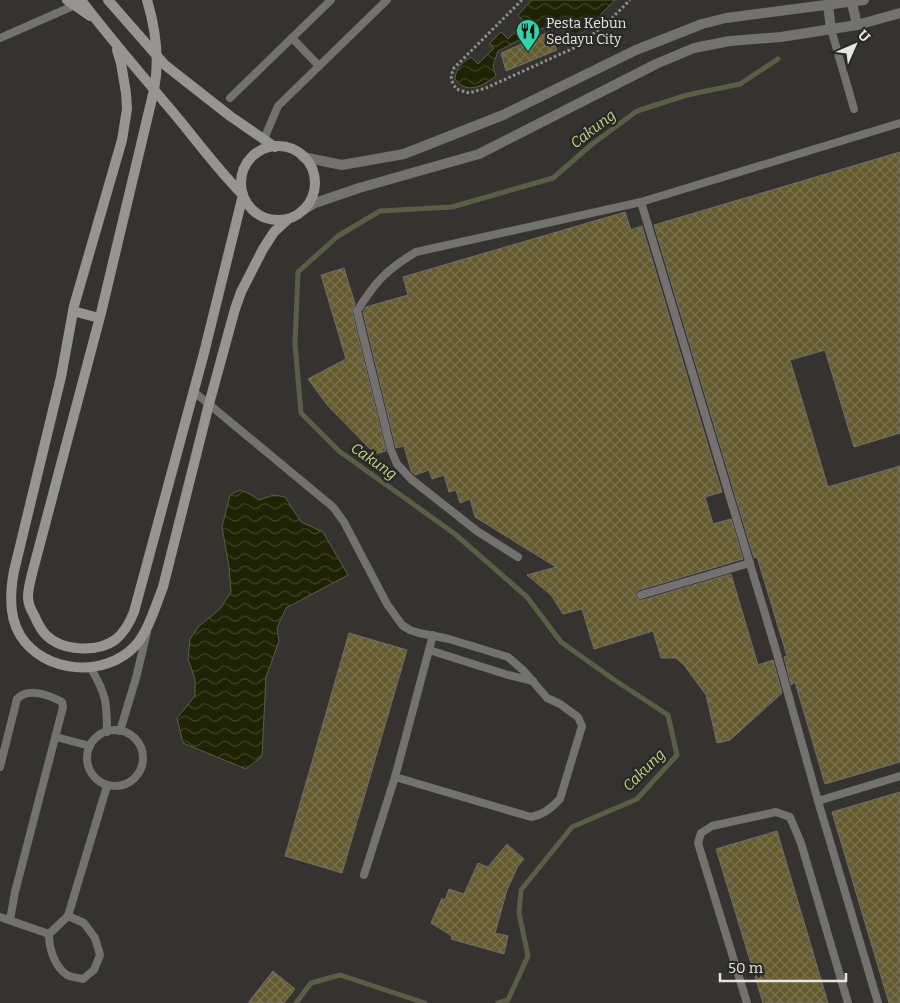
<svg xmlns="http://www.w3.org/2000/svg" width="900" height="1003" font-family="Bitter,serif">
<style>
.water{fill:url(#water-waves);stroke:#5b5d46}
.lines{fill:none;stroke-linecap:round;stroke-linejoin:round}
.stream{stroke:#5b5d46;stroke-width:5}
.building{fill:url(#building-cross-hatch);stroke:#6f6e6b}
.path{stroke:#908f8c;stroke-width:3;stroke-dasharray:2.5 2.5;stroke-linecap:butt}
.service{stroke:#737271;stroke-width:8}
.tertiary{stroke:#737271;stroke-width:10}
.secondary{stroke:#979594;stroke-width:10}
.labels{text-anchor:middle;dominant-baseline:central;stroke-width:5;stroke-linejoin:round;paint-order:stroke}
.poi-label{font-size:14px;fill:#e6e5e3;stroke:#2a2926;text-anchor:start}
.water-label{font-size:15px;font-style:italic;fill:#c6d18b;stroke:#2a2926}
</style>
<defs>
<pattern id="water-waves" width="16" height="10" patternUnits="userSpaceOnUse" patternTransform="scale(1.25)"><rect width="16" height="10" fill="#1f2303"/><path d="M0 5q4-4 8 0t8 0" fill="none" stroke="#404328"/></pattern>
<pattern id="building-cross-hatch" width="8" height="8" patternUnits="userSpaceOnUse" patternTransform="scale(1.25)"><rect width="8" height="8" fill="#645b30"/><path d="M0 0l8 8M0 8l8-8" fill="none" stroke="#7a724e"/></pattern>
</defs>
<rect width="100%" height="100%" fill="#343330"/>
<g class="water">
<path d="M 532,0 L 615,0 L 597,18 L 598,23 L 571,39 L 568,32 L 549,25 L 498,51 L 493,66 L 496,76 C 483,86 466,95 455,79 C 456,67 461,64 471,57 L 478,64 L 494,48 L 489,44 L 501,32 L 508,39 L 524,22 L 518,15 Z"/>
<path d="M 240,490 L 250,494 L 259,500 L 274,495 L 285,497 L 301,522 L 323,532 L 348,575 L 286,608 L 277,628 L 279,641 L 266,677 L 262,756 L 246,769 L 183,743 L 177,718 L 195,696 L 195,679 L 188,659 L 190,639 L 199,626 L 220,609 L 231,592 L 229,567 L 222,527 L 230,495 Z"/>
</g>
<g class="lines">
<g class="stream">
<path d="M 296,1003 L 311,983 L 340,975 L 425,1003"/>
<path d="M 498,1003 L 508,1000 L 528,956 L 519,913 L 521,890 L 572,827 L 637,799 L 677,755 L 668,715 L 613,679 L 561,642 L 527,597 L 455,534 L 339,451 L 301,413 L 295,344 L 298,272 L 338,236 L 380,211 L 452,207 L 553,178 L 591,145 L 637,111 L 687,95 L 740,84 L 778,59"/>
</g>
</g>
<g class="building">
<path d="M 549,32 L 557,50 L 506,71 L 501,53 Z"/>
<path d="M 900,152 L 900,433 L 854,447 L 825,350 L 790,360 L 828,487 L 900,466 L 900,762 L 825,784 L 795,682 L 791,685 L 784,657 L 787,656 L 757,557 L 754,558 L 654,225 Z"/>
<path d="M 625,212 L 631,230 L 642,226 L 722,492 L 705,497 L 713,524 L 731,519 L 743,559 L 639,590 L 636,593 L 636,597 L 639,600 L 643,600 L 731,574 L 758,665 L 773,660 L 782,693 L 730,740 L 717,743 L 706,695 L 684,665 L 676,658 L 661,658 L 653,631 L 594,649 L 582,609 L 563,614 L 551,595 L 527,575 L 556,567 L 475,517 L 470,499 L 460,503 L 456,490 L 449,492 L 444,475 L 432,479 L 429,470 L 415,475 L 411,471 L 404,446 L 396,448 L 363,312 L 366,307 L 408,295 L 403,277 Z"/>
<path d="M 344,268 L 355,304 L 352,312 L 386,451 L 375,454 L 328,406 L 308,379 L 346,359 L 321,275 Z"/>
<path d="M 349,633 L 407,650 L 342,873 L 285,856 Z"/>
<path d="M 900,792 L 900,1003 L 889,1003 L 832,812 Z"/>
<path d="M 777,831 L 828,1003 L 763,1003 L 716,849 Z"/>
<path d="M 507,844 L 524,859 L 518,866 L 507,890 L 495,933 L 508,936 L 504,954 L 451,939 L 452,936 L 431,923 L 442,898 L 445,900 L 449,889 L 464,894 L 478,863 L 488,867 Z"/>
<path d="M 273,971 L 295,989 L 284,1003 L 248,1003 Z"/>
</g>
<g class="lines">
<path class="path" d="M 522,0 L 453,69 L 451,79 L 456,89 L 469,93 L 486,88 L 576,47 L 605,25 L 630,0"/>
<g class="service">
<path d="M 831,29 L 854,109"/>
<path d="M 0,38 L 73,6"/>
<path d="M 292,38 L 319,66"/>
<path d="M 230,98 L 331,0"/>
<path d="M 264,139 L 278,106 L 387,0"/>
<path d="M 641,202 L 775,647 L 818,801 L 878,1003"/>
<path d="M 193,391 L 333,507 L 344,522 L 387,604 L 402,625 L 410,630 L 419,633 L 449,639 L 508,657 L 524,671 L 547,698 L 560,704 L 578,717 L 582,726 L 560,799 C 552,808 543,815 531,817 L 395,777"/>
<path d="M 518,557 L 477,531 L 411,479 L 397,464 L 391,450 L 357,311 C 376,281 386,270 416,252 L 641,202 L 900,123"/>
<path d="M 641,595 L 750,563"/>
<path d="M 429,650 L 508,675 L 533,681"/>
<path d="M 90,667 C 106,693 107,702 107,732"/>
<circle cx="115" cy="758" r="28"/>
<path d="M 120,731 L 136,678 L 147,632"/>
<path d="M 56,737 L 90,746"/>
<path d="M 0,767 L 17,699 C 28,687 49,695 62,702 L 63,707 L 15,892 L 10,920"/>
<path d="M 818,801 L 900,776"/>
<path d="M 364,875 L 395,777 L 433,635"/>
<path d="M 68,916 L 84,923 L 95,938 L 100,955 L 94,970 L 83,979 C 78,978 71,977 67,975 C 54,966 49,948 49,934 L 68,916 L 107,786"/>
<path d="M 0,917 L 49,934"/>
<path d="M 747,1003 L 698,843 L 701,833 L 712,826 L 776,812 L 790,817 L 801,843 L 848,1003"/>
</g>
<g class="tertiary">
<path d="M 852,3 L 857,25"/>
<path d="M 828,5 L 831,29"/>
<path d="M 303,157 L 342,165 L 404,154 L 503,115 L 636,50 L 702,24 L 726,18 L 864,0"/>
<path d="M 303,210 L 315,203 L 359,188 L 479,154 L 656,64 L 694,48 L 730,41 L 781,37 L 857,25 L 900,13"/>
</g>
<g class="secondary">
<path d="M 67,0 L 90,16"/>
<path d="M 81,0 C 108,36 137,69 166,104 C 192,134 215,167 243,195 L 204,353 L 134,612 C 130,622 124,633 115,640 C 96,653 62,651 46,635 C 40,629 37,622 34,615 C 31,610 28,603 28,597 C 28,588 31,578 33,570 L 101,313 L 154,90 C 160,59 156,30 147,0"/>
<path d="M 108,0 L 165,65 L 230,116 L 275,147"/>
<path d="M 117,50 L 121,63 L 126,93 L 127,109 L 122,140 L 74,306 L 61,377 L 14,571 C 10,592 9,617 20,635 C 44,674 105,678 135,646 C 148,632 156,605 163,587 L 209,404 L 235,309 L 241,292 L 263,249 L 274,232 L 288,219"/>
<circle cx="278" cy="183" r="37"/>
<path d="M 73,311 L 99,318"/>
</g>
</g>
<defs>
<g id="restaurant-pin" transform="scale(1.25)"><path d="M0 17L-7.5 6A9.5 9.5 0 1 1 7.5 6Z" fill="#2ed4aa" stroke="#2a2926"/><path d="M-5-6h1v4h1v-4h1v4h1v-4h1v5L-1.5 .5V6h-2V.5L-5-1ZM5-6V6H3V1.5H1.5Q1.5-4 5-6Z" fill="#111"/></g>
</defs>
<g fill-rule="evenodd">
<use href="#restaurant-pin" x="528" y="31"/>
</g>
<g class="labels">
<g class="poi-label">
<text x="546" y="23">Pesta Kebun<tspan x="546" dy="16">Sedayu City</tspan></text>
</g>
<g class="water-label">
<text transform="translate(593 129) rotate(-38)">Cakung</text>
<text transform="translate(374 461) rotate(35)">Cakung</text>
<text transform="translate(644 770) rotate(-45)">Cakung</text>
</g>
</g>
<g transform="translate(855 45) rotate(45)" stroke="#2a2926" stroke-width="4" paint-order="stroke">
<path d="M0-4L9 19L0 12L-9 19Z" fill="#e6e5e3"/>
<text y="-8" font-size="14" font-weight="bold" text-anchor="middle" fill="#e6e5e3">U</text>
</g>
<path d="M720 973v8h126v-8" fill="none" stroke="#e6e5e3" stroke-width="2.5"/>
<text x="728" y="973" font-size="15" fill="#e6e5e3" stroke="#2a2926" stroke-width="4" paint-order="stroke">50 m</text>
</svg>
